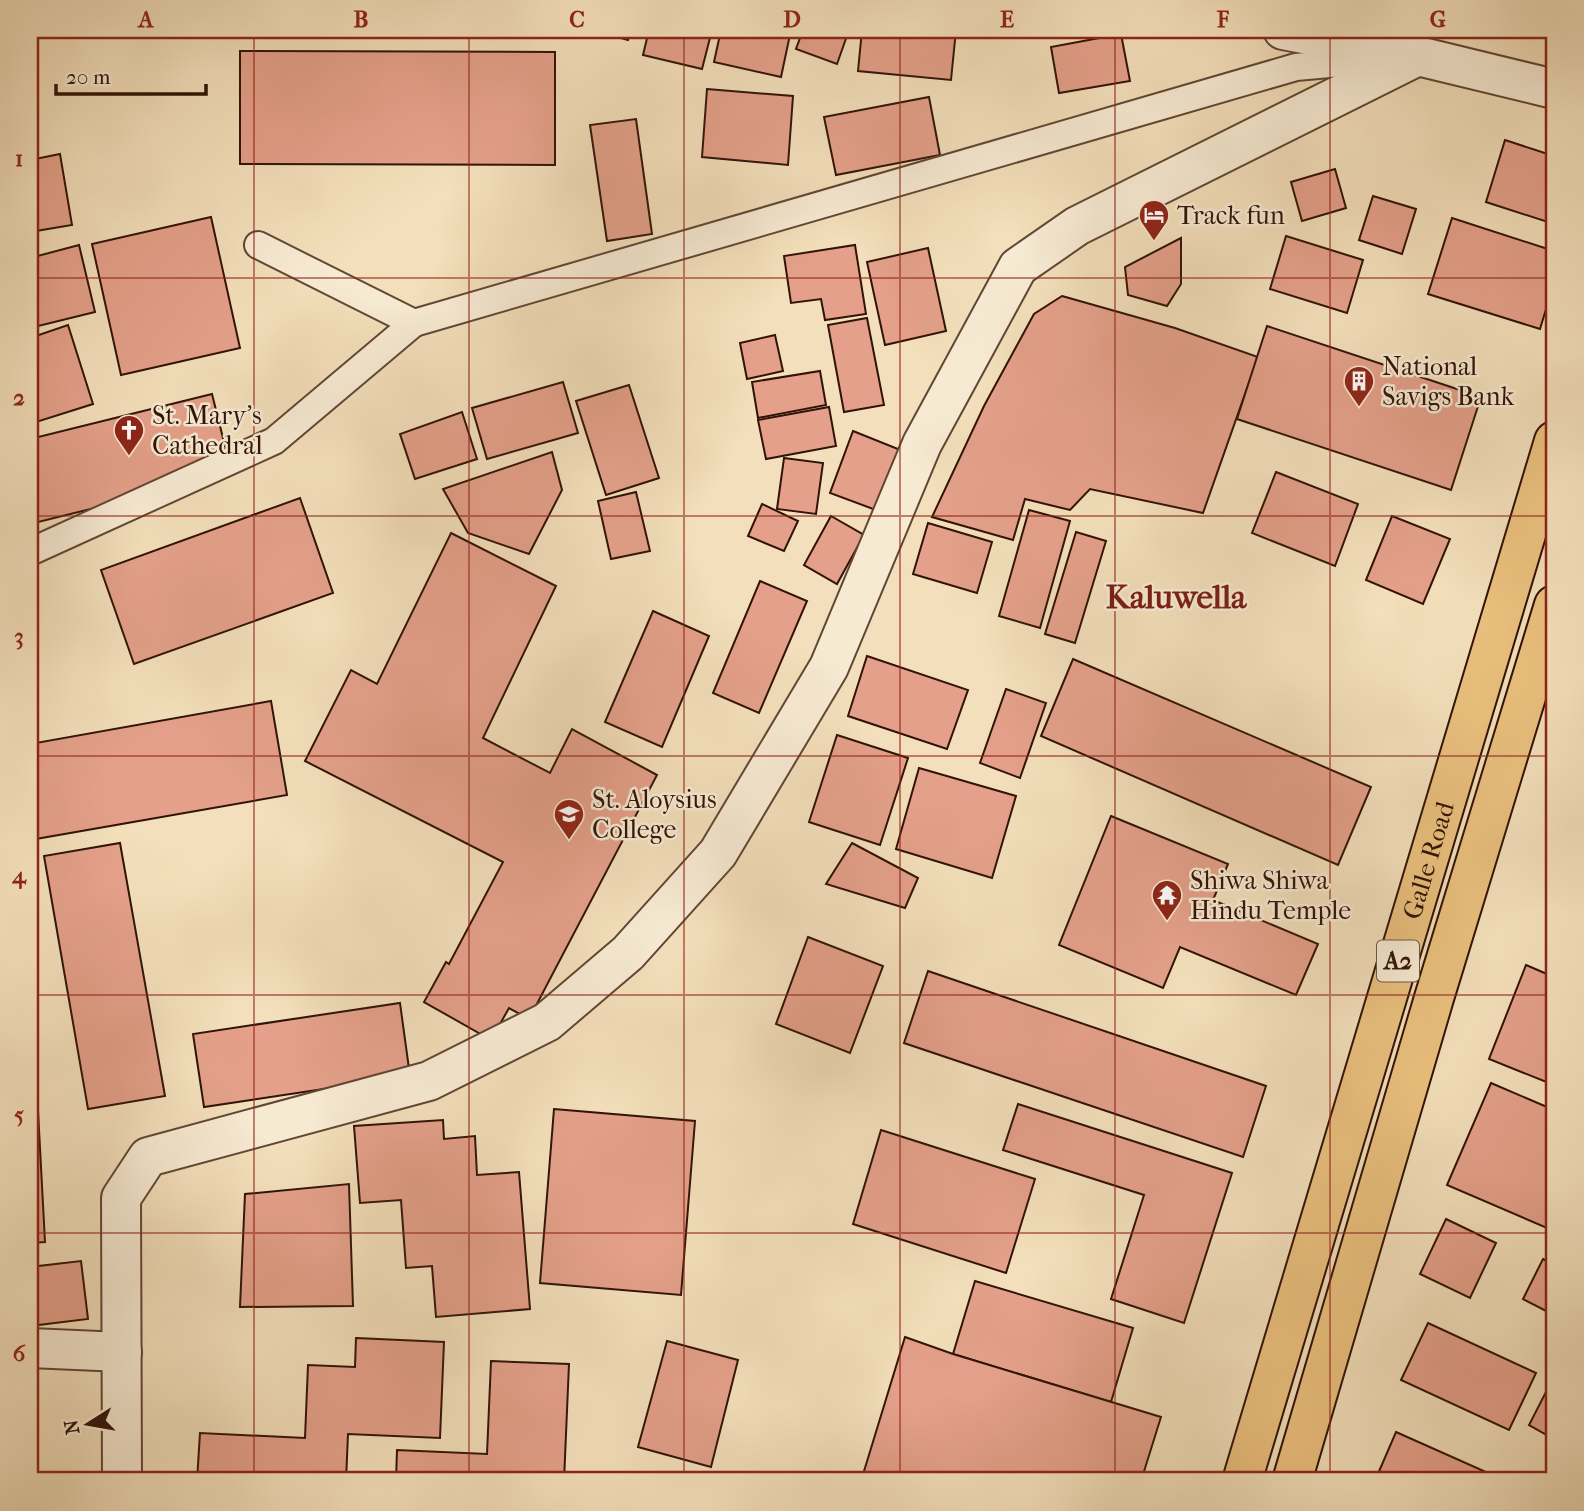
<svg xmlns="http://www.w3.org/2000/svg" width="1584" height="1511" font-family="'IM FELL French Canon',serif">
<style>
.building{fill:#e4a08a;stroke:#311307;stroke-width:2}
.lines{fill:none;stroke-linecap:round;stroke-linejoin:round}
.service-casing{stroke:#624634;stroke-width:30}
.minor-casing{stroke:#624634;stroke-width:42}
.trunk-casing{stroke:#311307;stroke-width:42}
.service{stroke:#f7ead3;stroke-width:26}
.minor{stroke:#f7ead3;stroke-width:38}
.trunk{stroke:#eac07e;stroke-width:38}
.grid{fill:none;stroke:#8f2418;stroke-width:2;stroke-opacity:0.55}
.labels{text-anchor:middle;dominant-baseline:central;stroke-width:5;stroke-linejoin:round;paint-order:stroke}
.shield{fill:#f7ead3;stroke:#6c5444;stroke-width:2}
.shield-label{font-size:24px;font-weight:bold;fill:#311307}
.poi-label{font-size:26px;fill:#311307;stroke:#f7ead3;text-anchor:start}
.street-label{font-size:26px;fill:#311307;stroke:#f7ead3}
.district-label{font-size:33px;font-weight:bold;fill:#7a1f14;stroke:#f7ead3}
.neatline{fill:none;stroke:#8f2418;stroke-width:2.5}
.grid-label{font-size:23px;text-anchor:middle;font-weight:bold;fill:#8f2418}
</style>
<rect width="100%" height="100%" fill="#f3dfbb"/>
<filter id="stains"><feTurbulence type="fractalNoise" baseFrequency=".00286" numOctaves="4"/><feColorMatrix values="0 0 0 0 .2 0 0 0 0 .09 0 0 0 0 .02 0 0 0 .5 -.17"/></filter>
<radialGradient id="worn" r=".72"><stop offset=".6" stop-color="#630" stop-opacity="0"/><stop offset="1" stop-color="#630" stop-opacity=".3"/></radialGradient>
<g class="building">
<path d="M 592,30 L 631,30 L 628,40 Z"/>
<path d="M 649,30 L 712,30 L 702,69 L 643,55 Z"/>
<path d="M 721,30 L 791,30 L 781,77 L 714,62 Z"/>
<path d="M 803,30 L 849,30 L 837,64 L 796,49 Z"/>
<path d="M 862,30 L 956,30 L 951,80 L 858,71 Z"/>
<path d="M 1121,34 L 1130,81 L 1059,93 L 1051,47 Z"/>
<path d="M 240,51 L 555,52 L 555,165 L 240,164 Z"/>
<path d="M 707,89 L 793,96 L 788,165 L 702,157 Z"/>
<path d="M 929,97 L 940,155 L 836,175 L 824,117 Z"/>
<path d="M 636,119 L 652,234 L 607,241 L 590,125 Z"/>
<path d="M 1505,140 L 1554,156 L 1554,224 L 1486,202 Z"/>
<path d="M 60,154 L 72,225 L 30,232 L 30,160 Z"/>
<path d="M 1335,169 L 1346,208 L 1302,221 L 1291,182 Z"/>
<path d="M 1373,196 L 1416,209 L 1402,254 L 1359,240 Z"/>
<path d="M 211,217 L 240,348 L 121,375 L 92,244 Z"/>
<path d="M 1452,218 L 1554,251 L 1554,283 L 1540,329 L 1428,294 Z"/>
<path d="M 1286,236 L 1363,260 L 1347,313 L 1270,289 Z"/>
<path d="M 1181,238 L 1181,284 L 1167,306 L 1128,295 L 1125,267 Z"/>
<path d="M 79,245 L 95,312 L 30,328 L 30,258 Z"/>
<path d="M 855,245 L 866,314 L 825,320 L 821,299 L 791,303 L 784,256 Z"/>
<path d="M 928,248 L 946,331 L 885,345 L 867,262 Z"/>
<path d="M 1062,296 L 1175,328 L 1258,357 L 1203,513 L 1090,489 L 1070,510 L 1025,499 L 1013,540 L 932,517 L 984,406 L 1034,314 Z"/>
<path d="M 867,318 L 884,405 L 844,412 L 828,325 Z"/>
<path d="M 68,325 L 93,404 L 30,424 L 30,338 Z"/>
<path d="M 1267,326 L 1481,397 L 1451,490 L 1237,419 Z"/>
<path d="M 775,335 L 783,371 L 747,379 L 740,343 Z"/>
<path d="M 820,371 L 826,405 L 758,418 L 752,382 Z"/>
<path d="M 563,382 L 578,433 L 487,459 L 472,408 Z"/>
<path d="M 629,385 L 659,478 L 606,495 L 576,401 Z"/>
<path d="M 212,394 L 232,474 L 30,524 L 30,439 Z"/>
<path d="M 829,407 L 836,446 L 766,459 L 758,420 Z"/>
<path d="M 462,412 L 477,459 L 415,479 L 400,434 Z"/>
<path d="M 853,431 L 908,453 L 884,513 L 830,493 Z"/>
<path d="M 552,452 L 562,490 L 529,554 L 468,533 L 443,489 Z"/>
<path d="M 784,458 L 823,463 L 816,514 L 777,509 Z"/>
<path d="M 1276,472 L 1358,504 L 1335,566 L 1252,533 Z"/>
<path d="M 636,492 L 650,551 L 611,559 L 598,501 Z"/>
<path d="M 300,498 L 333,593 L 134,664 L 101,570 Z"/>
<path d="M 762,504 L 798,521 L 784,551 L 748,536 Z"/>
<path d="M 1029,510 L 1070,521 L 1040,628 L 999,616 Z"/>
<path d="M 831,516 L 864,535 L 837,584 L 804,565 Z"/>
<path d="M 1392,516 L 1450,539 L 1423,604 L 1366,580 Z"/>
<path d="M 928,523 L 992,542 L 977,593 L 913,574 Z"/>
<path d="M 1076,532 L 1106,541 L 1075,643 L 1045,634 Z"/>
<path d="M 451,533 L 556,586 L 483,738 L 550,773 L 572,729 L 657,775 L 529,1019 L 509,1008 L 491,1040 L 424,1002 L 446,962 L 449,964 L 503,862 L 305,761 L 351,670 L 377,684 Z"/>
<path d="M 760,581 L 807,601 L 759,713 L 713,693 Z"/>
<path d="M 653,611 L 709,636 L 662,747 L 605,722 Z"/>
<path d="M 867,656 L 968,690 L 947,749 L 848,716 Z"/>
<path d="M 1073,659 L 1371,787 L 1338,865 L 1041,736 Z"/>
<path d="M 1006,689 L 1046,703 L 1020,778 L 980,763 Z"/>
<path d="M 271,701 L 287,795 L 30,840 L 30,744 Z"/>
<path d="M 837,735 L 908,758 L 880,845 L 809,822 Z"/>
<path d="M 919,768 L 1016,796 L 992,878 L 896,849 Z"/>
<path d="M 1111,816 L 1228,864 L 1213,900 L 1318,944 L 1296,995 L 1180,947 L 1163,988 L 1059,945 Z"/>
<path d="M 120,843 L 165,1096 L 88,1109 L 44,856 Z"/>
<path d="M 852,843 L 918,878 L 905,908 L 826,884 Z"/>
<path d="M 808,937 L 883,966 L 850,1053 L 776,1024 Z"/>
<path d="M 1526,965 L 1554,977 L 1554,1085 L 1489,1059 Z"/>
<path d="M 928,971 L 1266,1086 L 1243,1157 L 904,1043 Z"/>
<path d="M 400,1003 L 410,1076 L 204,1107 L 193,1034 Z"/>
<path d="M 36,1073 L 45,1242 L 30,1243 L 30,1074 Z"/>
<path d="M 1491,1083 L 1554,1110 L 1554,1231 L 1447,1185 Z"/>
<path d="M 1018,1104 L 1232,1173 L 1184,1323 L 1111,1299 L 1144,1195 L 1003,1150 Z"/>
<path d="M 554,1109 L 695,1121 L 681,1295 L 540,1283 Z"/>
<path d="M 443,1120 L 444,1139 L 475,1136 L 477,1175 L 519,1172 L 530,1309 L 436,1317 L 432,1266 L 406,1268 L 401,1200 L 360,1203 L 354,1126 Z"/>
<path d="M 881,1130 L 1035,1179 L 1006,1273 L 853,1224 Z"/>
<path d="M 349,1184 L 353,1306 L 240,1307 L 245,1194 Z"/>
<path d="M 1446,1219 L 1496,1243 L 1470,1298 L 1420,1274 Z"/>
<path d="M 1543,1259 L 1554,1265 L 1554,1315 L 1523,1299 Z"/>
<path d="M 81,1261 L 88,1319 L 30,1326 L 30,1267 Z"/>
<path d="M 975,1281 L 1133,1328 L 1111,1402 L 953,1354 Z"/>
<path d="M 1428,1323 L 1536,1373 L 1509,1430 L 1401,1380 Z"/>
<path d="M 905,1337 L 953,1354 L 1161,1417 L 1141,1481 L 861,1481 Z"/>
<path d="M 356,1338 L 444,1342 L 440,1438 L 348,1434 L 346,1481 L 197,1481 L 200,1433 L 305,1438 L 308,1365 L 355,1367 Z"/>
<path d="M 667,1341 L 738,1360 L 711,1467 L 638,1447 Z"/>
<path d="M 491,1361 L 569,1364 L 564,1481 L 396,1481 L 397,1450 L 487,1454 Z"/>
<path d="M 1548,1388 L 1554,1391 L 1554,1439 L 1529,1425 Z"/>
<path d="M 1396,1432 L 1495,1476 L 1493,1481 L 1389,1481 L 1377,1476 Z"/>
</g>
<g class="lines">
<g class="service-casing">
<g id="service">
<path d="M 414,323 L 1296,67 L 1385,59"/>
<path d="M 30,552 L 274,441 L 414,323 L 258,245"/>
</g>
</g>
<g class="minor-casing">
<g id="minor">
<path d="M 1283,30 L 1418,56 L 1554,89"/>
<path d="M 30,1348 L 122,1352"/>
<path d="M 122,1481 L 121,1198 L 148,1157 L 429,1081 L 547,1022 L 628,953 L 718,853 L 829,667 L 922,444 L 1018,267 L 1077,226 L 1418,56"/>
</g>
</g>
<g class="trunk-casing">
<g id="trunk">
<path id="s1" d="M 1242,1481 L 1554,441"/>
<path d="M 1292,1481 L 1434,998 L 1554,605"/>
</g>
</g>
<use href="#service" class="service"/>
<use href="#minor" class="minor"/>
<use href="#trunk" class="trunk"/>
</g>
<path class="grid" d="M 254,30 L 254,1481M 469,30 L 469,1481M 684,30 L 684,1481M 900,30 L 900,1481M 1115,30 L 1115,1481M 1330,30 L 1330,1481M 30,278 L 1554,278M 30,516 L 1554,516M 30,756 L 1554,756M 30,995 L 1554,995M 30,1233 L 1554,1233"/>
<defs>
<g id="hotel-pin" transform="scale(1.575)"><path d="M0 17L-7.5 6A9.5 9.5 0 1 1 7.5 6Z" fill="#8f2418" stroke="#f7ead3"/><path d="M-6-4.5h1.5V1H6V5H4.5V3h-9V5H-6ZM-4 0a1.8 1.8 0 1 1 3.6 0ZM.5 0V-2.5h3Q6-2.5 6 0Z" fill="#fff"/></g>
<g id="building-pin" transform="scale(1.575)"><path d="M0 17L-7.5 6A9.5 9.5 0 1 1 7.5 6Z" fill="#8f2418" stroke="#f7ead3"/><path d="M-4-6H4V6H1V3H-1V6H-4ZM-2.5-4.3h1.7v1.8h-1.7ZM.8-4.3h1.7v1.8H.8ZM-2.5-1h1.7V.8h-1.7ZM.8-1h1.7V.8H.8Z" fill="#fff"/></g>
<g id="church-pin" transform="scale(1.575)"><path d="M0 17L-7.5 6A9.5 9.5 0 1 1 7.5 6Z" fill="#8f2418" stroke="#f7ead3"/><path d="M-1.2-6h2.4v3.5h3.3v2.4h-3.3V6h-2.4V-.1h-3.3v-2.4h3.3Z" fill="#fff"/></g>
<g id="school-pin" transform="scale(1.575)"><path d="M0 17L-7.5 6A9.5 9.5 0 1 1 7.5 6Z" fill="#8f2418" stroke="#f7ead3"/><path d="M0-5L7-2L0 1L-7-2ZM-4 1L0 2.5L4 1V4Q0 6-4 4Z" fill="#fff"/></g>
<g id="temple-pin" transform="scale(1.575)"><path d="M0 17L-7.5 6A9.5 9.5 0 1 1 7.5 6Z" fill="#8f2418" stroke="#f7ead3"/><path d="M0-6L5-2H3V0L6.5 2.5H4V6H1.5V3h-3V6H-4V2.5H-6.5L-3 0V-2H-5Z" fill="#fff"/></g>
</defs>
<g fill-rule="evenodd">
<use href="#hotel-pin" x="1154" y="215"/>
<use href="#building-pin" x="1359" y="381"/>
<use href="#church-pin" x="129" y="430"/>
<use href="#school-pin" x="569" y="814"/>
<use href="#temple-pin" x="1167" y="895"/>
</g>
<g class="labels">
<rect class="shield" x="1377" y="940.5" width="42" height="41" rx="5"/>
<g class="shield-label">
<text x="1398" y="961">A2</text>
</g>
<g class="poi-label">
<text x="1177" y="215">Track fun</text>
<text x="1382" y="366">National<tspan x="1382" dy="30">Savigs Bank</tspan></text>
<text x="152" y="415">St. Mary's<tspan x="152" dy="30">Cathedral</tspan></text>
<text x="592" y="799">St. Aloysius<tspan x="592" dy="30">College</tspan></text>
<text x="1190" y="880">Shiwa Shiwa<tspan x="1190" dy="30">Hindu Temple</tspan></text>
</g>
<g class="street-label">
<text stroke="none"><textPath href="#s1" startOffset="648">Galle Road</textPath></text>
</g>
<g class="district-label">
<text x="1176" y="597">Kaluwella</text>
</g>
</g>
<rect width="1584" height="1511" fill="none" stroke="#f3dfbb" stroke-width="77"/>
<g transform="translate(88 1424) rotate(259)" stroke="#f7ead3" stroke-width="5" paint-order="stroke">
<path d="M0-5L12 26L0 18L-12 26Z" fill="#311307"/>
<text y="-10" font-size="19" font-weight="bold" text-anchor="middle" fill="#311307">N</text>
</g>
<path d="M56 84v10h150v-10" fill="none" stroke="#311307" stroke-width="3.5"/>
<text x="66" y="84" font-size="21" fill="#311307" stroke="#f7ead3" stroke-width="5" paint-order="stroke">20 m</text>
<rect x="38" y="38" width="1508" height="1434" class="neatline"/>
<g class="grid-label">
<text x="146" y="27">A</text>
<text x="361" y="27">B</text>
<text x="577" y="27">C</text>
<text x="792" y="27">D</text>
<text x="1007" y="27">E</text>
<text x="1223" y="27">F</text>
<text x="1438" y="27">G</text>
<text x="19" y="166">1</text>
<text x="19" y="405">2</text>
<text x="19" y="644">3</text>
<text x="19" y="883">4</text>
<text x="19" y="1122">5</text>
<text x="19" y="1361">6</text>
</g>
<rect width="100%" height="100%" filter="url(#stains)"/>
<rect width="100%" height="100%" fill="url(#worn)"/>
</svg>
